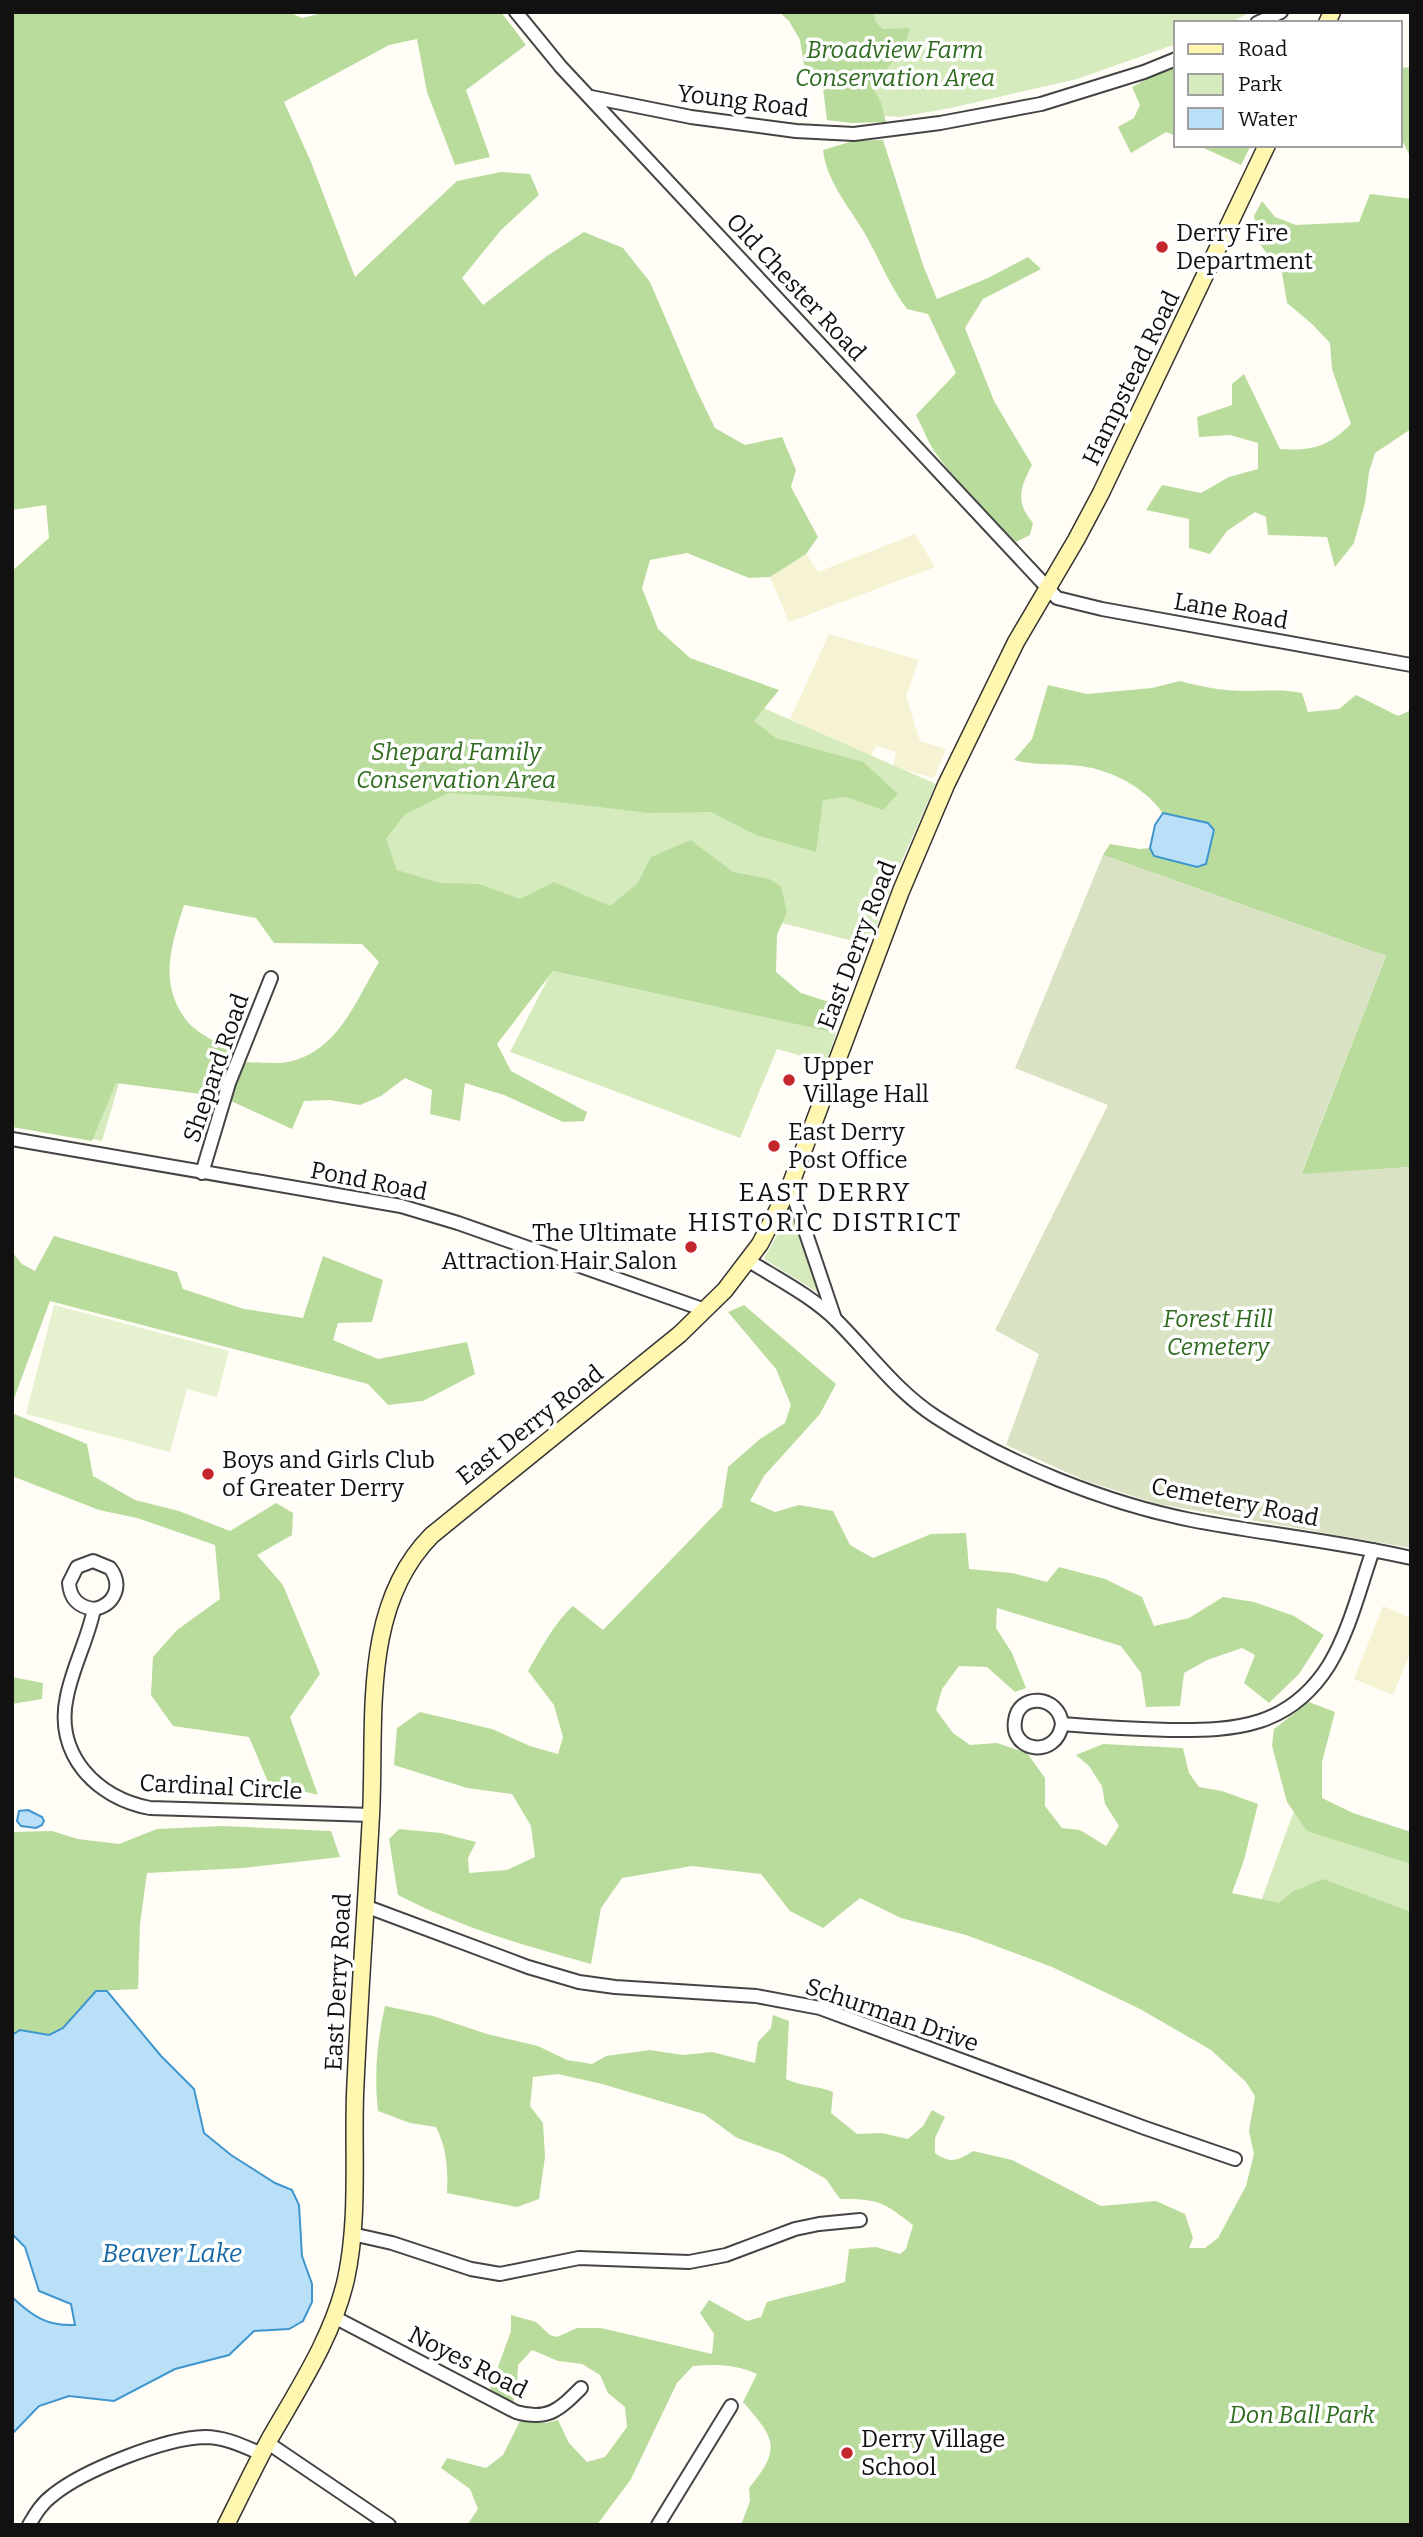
<svg xmlns="http://www.w3.org/2000/svg" width="1423" height="2537" viewBox="0 0 1423 2537" font-family="Bitter,serif">
<rect width="100%" height="100%" fill="#fffdf5"/>
<g fill="#f6f3d4">
<path d="M 915,534 L 935,567 L 789,622 L 770,577 L 806,554 L 818,572 Z"/>
<path d="M 829,634 L 919,660 L 906,696 L 920,741 L 946,749 L 934,778 L 893,767 L 896,752 L 876,746 L 870,756 L 790,719 Z"/>
<path d="M 1383,1606 L 1411,1618 L 1411,1652 L 1393,1695 L 1354,1679 Z"/>
</g>
<g fill="#d5ebbd">
<path d="M 801,12 L 1251,12 L 1229,23 L 1176,23 L 1176,44 L 1077,79 L 951,108 L 900,117 L 849,113 Z"/>
<path d="M 491,588 L 936,784 L 899,867 L 869,945 L 719,907 L 688,985 L 174,898 L 102,1141 L 88,1138 L 12,660 Z"/>
<path d="M 552,971 L 836,1033 L 826,1063 L 777,1049 L 740,1138 L 510,1052 Z"/>
<path d="M 794,1204 L 825,1297 L 764,1259 Z"/>
<path d="M 1294,1811 L 1411,1853 L 1411,1981 L 1254,1920 Z"/>
</g>
<g fill="#b9dc9c">
<path d="M 12,12 L 289,12 L 302,18 L 327,12 L 501,12 L 526,45 L 466,90 L 490,157 L 455,165 L 427,92 L 417,39 L 389,45 L 284,102 L 311,162 L 355,277 L 457,181 L 501,172 L 530,174 L 539,195 L 501,230 L 462,278 L 483,305 L 547,256 L 584,232 L 623,248 L 650,282 L 696,389 L 715,428 L 745,445 L 782,437 L 796,470 L 791,487 L 818,537 L 806,554 L 770,577 L 749,578 L 687,553 L 650,560 L 642,588 L 658,629 L 690,658 L 779,690 L 754,721 L 776,738 L 863,762 L 898,794 L 883,810 L 847,797 L 823,800 L 816,852 L 756,835 L 711,812 L 649,813 L 516,797 L 449,793 L 405,814 L 386,839 L 397,870 L 440,883 L 479,884 L 520,899 L 554,882 L 610,906 L 638,883 L 651,857 L 691,840 L 733,872 L 769,879 L 781,887 L 787,912 L 777,935 L 776,972 L 801,993 L 832,1003 L 836,1033 L 553,971 L 497,1044 L 511,1071 L 587,1112 L 584,1121 L 563,1122 L 504,1095 L 465,1083 L 460,1121 L 430,1114 L 432,1090 L 405,1078 L 381,1096 L 360,1105 L 329,1100 L 304,1101 L 292,1129 L 231,1101 L 243,1062 C 258,1062 277,1065 292,1061 C 339,1049 356,1000 379,962 L 362,944 L 274,943 L 256,918 L 184,905 C 171,946 158,984 187,1021 C 195,1032 220,1044 232,1052 L 216,1096 L 116,1083 L 92,1141 L 12,1127 L 12,571 L 49,538 L 46,505 L 12,510 Z"/>
<path d="M 779,12 L 874,12 L 875,21 L 882,29 L 910,28 L 903,50 L 872,85 L 881,103 L 886,122 L 851,123 L 827,120 L 823,88 L 804,65 L 800,40 L 789,21 Z"/>
<path d="M 1176,64 L 1176,136 L 1166,132 L 1131,153 L 1118,127 L 1134,118 L 1140,105 L 1132,87 Z"/>
<path d="M 1411,67 L 1411,158 L 1400,136 L 1400,68 Z"/>
<path d="M 883,140 L 923,265 L 937,299 L 988,278 L 1028,257 L 1041,269 L 983,299 L 965,328 L 994,401 L 1032,465 C 1020,488 1015,502 1033,523 L 1030,535 L 1016,542 C 988,514 960,487 937,455 C 928,443 923,428 916,415 L 956,373 L 928,314 L 907,309 C 889,285 879,258 864,232 C 849,207 826,180 823,150 L 853,141 Z"/>
<path d="M 1197,145 L 1251,145 L 1241,165 Z"/>
<path d="M 1370,194 L 1411,199 L 1411,429 L 1375,453 L 1369,472 L 1365,503 L 1354,543 L 1335,567 L 1327,537 L 1268,535 L 1266,517 L 1255,512 L 1227,531 L 1210,554 L 1189,548 L 1189,519 L 1146,510 L 1162,485 L 1201,493 L 1229,477 L 1258,469 L 1258,443 L 1230,435 L 1199,437 L 1197,417 L 1232,405 L 1232,384 L 1244,374 L 1280,449 C 1312,451 1328,447 1351,424 L 1332,369 L 1330,343 L 1312,324 L 1287,303 L 1282,273 L 1259,243 L 1254,216 L 1262,201 L 1275,217 L 1296,225 L 1359,222 Z"/>
<path d="M 1180,681 C 1202,687 1223,691 1246,691 C 1266,691 1283,689 1302,693 L 1308,712 L 1339,709 L 1356,695 L 1398,716 L 1411,710 L 1411,1167 L 1301,1175 L 1386,956 L 1103,855 L 1110,844 L 1140,849 L 1150,848 L 1154,856 L 1208,823 L 1163,813 C 1144,787 1112,770 1080,766 C 1057,763 1036,766 1014,760 L 1032,739 L 1048,685 L 1087,694 L 1152,688 Z"/>
<path d="M 54,1236 L 177,1272 L 183,1289 L 244,1309 L 303,1318 L 323,1256 L 383,1280 L 372,1322 L 338,1323 L 333,1340 L 378,1359 L 467,1342 L 475,1374 L 423,1401 L 388,1405 L 368,1384 L 50,1301 L 12,1404 L 12,1252 L 22,1264 L 35,1271 Z"/>
<path d="M 744,1305 L 836,1384 L 820,1414 L 764,1476 L 750,1501 L 775,1512 L 799,1505 L 833,1511 L 850,1545 L 873,1558 L 931,1534 L 966,1533 L 969,1569 L 1012,1573 L 1047,1582 L 1059,1567 L 1105,1579 L 1142,1597 L 1154,1626 L 1189,1618 L 1223,1597 L 1254,1602 L 1294,1616 L 1324,1635 L 1299,1674 L 1269,1703 L 1244,1683 L 1255,1655 L 1242,1648 L 1207,1660 L 1184,1673 L 1180,1706 L 1146,1707 L 1141,1673 L 1121,1646 L 997,1608 L 996,1628 L 1012,1653 L 1026,1688 L 1015,1692 L 987,1667 L 959,1666 L 942,1689 L 936,1710 L 953,1733 L 970,1745 L 997,1743 L 1027,1753 L 1045,1778 L 1045,1806 L 1062,1828 L 1080,1830 L 1106,1846 L 1119,1826 L 1105,1804 L 1102,1786 L 1089,1766 L 1076,1755 L 1103,1744 L 1183,1748 L 1189,1773 L 1199,1787 L 1222,1791 L 1258,1804 L 1244,1860 L 1232,1893 L 1279,1903 L 1292,1892 L 1323,1879 L 1411,1912 L 1411,2525 L 741,2525 L 750,2501 L 749,2488 C 783,2447 774,2438 743,2402 L 757,2374 C 736,2364 715,2364 693,2366 L 677,2383 L 631,2479 L 597,2525 L 467,2525 L 478,2509 L 470,2489 L 441,2468 L 447,2458 L 486,2468 L 503,2455 L 520,2421 L 546,2423 L 558,2420 L 569,2443 L 587,2462 L 605,2457 L 627,2427 L 625,2407 L 608,2393 L 600,2375 L 582,2364 L 558,2361 L 532,2350 L 518,2365 L 517,2388 L 513,2403 L 490,2389 L 511,2331 L 511,2315 L 536,2322 L 550,2335 L 557,2337 L 577,2328 L 601,2328 L 712,2354 L 714,2334 L 700,2313 L 709,2300 L 747,2321 L 761,2317 L 767,2302 C 793,2294 819,2290 845,2282 L 849,2249 L 876,2247 L 900,2254 L 906,2249 L 913,2225 C 882,2201 878,2199 840,2199 L 826,2179 L 782,2154 L 737,2138 L 704,2114 L 602,2084 L 558,2074 L 533,2077 L 530,2106 L 543,2123 L 545,2157 L 539,2199 L 517,2207 L 447,2193 C 448,2169 447,2149 436,2127 L 410,2123 L 378,2111 C 374,2073 377,2043 385,2006 L 433,2016 L 487,2034 L 538,2046 L 567,2060 L 592,2064 L 606,2056 L 650,2050 L 683,2055 L 712,2052 L 755,2063 L 758,2042 L 771,2028 L 773,2015 L 789,2021 L 786,2079 C 802,2087 817,2085 833,2092 L 831,2113 L 857,2134 L 882,2133 L 908,2139 L 923,2126 L 932,2110 L 945,2117 L 935,2138 L 935,2153 C 950,2164 958,2161 973,2151 L 1012,2160 L 1101,2206 L 1156,2201 L 1185,2214 L 1193,2238 L 1189,2248 L 1205,2248 L 1218,2238 L 1246,2186 L 1254,2154 L 1249,2131 L 1255,2096 L 1246,2082 L 1211,2050 L 1140,2009 L 1052,1967 L 966,1935 L 901,1918 L 860,1898 L 823,1928 L 790,1911 L 761,1874 L 692,1866 L 622,1878 L 601,1908 L 591,1964 C 522,1945 462,1928 398,1895 L 389,1839 L 399,1829 L 441,1833 L 476,1842 L 468,1858 L 469,1873 L 507,1870 L 535,1857 L 531,1826 L 512,1794 L 467,1788 L 394,1765 L 397,1728 L 420,1712 L 492,1729 L 530,1746 L 558,1754 L 563,1737 L 554,1705 L 528,1671 C 541,1649 554,1623 573,1606 L 603,1630 L 722,1507 L 728,1467 L 760,1439 L 785,1423 L 791,1405 L 776,1369 L 728,1312 Z"/>
<path d="M 12,1413 L 87,1444 L 93,1476 L 135,1500 L 179,1511 L 230,1531 L 276,1503 L 293,1513 L 292,1535 L 257,1555 L 283,1585 L 320,1674 L 290,1717 L 318,1795 L 268,1782 L 249,1737 L 173,1726 L 151,1695 L 153,1657 L 177,1630 L 220,1599 L 215,1545 L 137,1518 L 99,1510 L 12,1476 Z"/>
<path d="M 12,1677 L 43,1683 L 42,1699 L 12,1704 Z"/>
<path d="M 1309,1702 L 1335,1712 L 1322,1762 L 1322,1798 L 1353,1813 L 1411,1832 L 1411,1864 L 1307,1831 L 1287,1802 L 1272,1746 L 1274,1729 Z"/>
<path d="M 222,1826 L 331,1831 L 340,1857 L 243,1868 L 147,1873 L 140,1924 L 138,1989 L 96,1991 L 63,2028 L 49,2035 L 20,2030 L 12,2035 L 12,1832 L 52,1831 L 78,1839 L 119,1844 L 157,1829 Z"/>
</g>
<path fill="#d9e3c4" d="M 1103,855 L 1386,956 L 1301,1174 L 1411,1167 L 1411,1548 L 1158,1504 L 1086,1481 L 1006,1445 L 1039,1354 L 995,1330 L 1108,1105 L 1015,1068 Z"/>
<path fill="#e6f2cf" d="M 54,1305 L 229,1351 L 217,1397 L 187,1389 L 170,1452 L 26,1414 Z"/>
<g fill="#b9e0f7" stroke="#3f96cf" stroke-width="2">
<path d="M 1163,813 L 1208,823 L 1214,830 L 1206,864 L 1197,867 L 1154,856 L 1150,848 L 1155,825 Z"/>
<path d="M 28,1810 L 42,1817 L 44,1821 L 42,1825 L 36,1828 L 21,1826 L 17,1821 L 19,1811 Z"/>
<path d="M 96,1991 L 107,1991 L 161,2056 L 194,2089 L 204,2133 L 231,2155 L 275,2183 L 292,2190 L 299,2205 L 302,2256 L 312,2284 L 312,2302 L 303,2321 L 289,2329 L 254,2331 L 229,2355 L 175,2369 L 114,2401 L 69,2396 L 39,2406 L 12,2434 L 12,2297 C 33,2317 47,2326 75,2325 L 71,2304 L 39,2291 L 25,2247 L 12,2234 L 12,2035 L 20,2030 L 49,2035 L 63,2028 Z"/>
</g>
<g fill="none" stroke-linecap="round" stroke-linejoin="round">
<g stroke="#444" stroke-width="16">
<g id="street">
<path d="M 516,12 L 561,67 L 1057,598 L 1102,609 L 1411,665"/>
<path d="M 1257,23 L 1281,12"/>
<path d="M 591,97 L 691,117 L 796,131 L 854,134 L 940,123 L 1041,104 L 1144,72 L 1176,59"/>
<path d="M 12,1139 L 401,1206 L 458,1223 L 705,1310"/>
<path d="M 202,1173 L 229,1083 L 271,978"/>
<path d="M 790,1186 L 835,1319"/>
<path d="M 749,1261 C 778,1279 813,1297 837,1321 C 870,1354 896,1391 936,1417 C 1008,1464 1106,1503 1191,1520 C 1264,1534 1338,1541 1411,1558"/>
<path d="M 94,1609 C 115,1605 123,1585 110,1568 L 93,1561 L 77,1567 L 69,1583 C 70,1598 78,1607 94,1609 C 88,1639 73,1666 67,1696 C 54,1754 96,1798 150,1808 L 371,1815"/>
<path d="M 1062,1724 C 1057,1759 1010,1752 1015,1721 C 1018,1692 1059,1695 1062,1724 C 1098,1727 1133,1729 1169,1730 C 1236,1731 1290,1727 1329,1665 C 1350,1630 1360,1587 1373,1550"/>
<path d="M 365,1906 L 528,1967 L 579,1982 L 615,1987 L 756,1996 L 820,2008 L 1145,2128 L 1235,2159"/>
<path d="M 352,2234 L 392,2243 L 471,2269 L 500,2274 L 579,2258 L 689,2262 L 726,2255 L 795,2229 L 819,2224 L 860,2220"/>
<path d="M 334,2317 L 516,2412 C 548,2421 559,2410 581,2388"/>
<path d="M 268,2443 L 389,2525"/>
<path d="M 29,2525 C 36,2513 42,2503 53,2495 C 84,2470 165,2438 205,2437 C 225,2437 243,2446 262,2454"/>
<path d="M 658,2525 L 731,2406"/>
</g>
</g>
<g stroke="#333" stroke-width="19">
<g id="secondary">
<path d="M 1327,23 L 1332,12"/>
<path d="M 226,2525 C 240,2497 254,2468 269,2440 C 298,2389 333,2337 346,2279 C 359,2219 353,2155 355,2095 C 359,2002 366,1909 371,1815 C 376,1721 360,1607 432,1535 L 680,1334 L 725,1290 L 760,1244 L 790,1186 L 901,891 L 946,785 L 1016,642 L 1076,540 L 1101,493 L 1267,145"/>
</g>
</g>
<use href="#street" stroke="#fff" stroke-width="12"/>
<use href="#secondary" stroke="#fff6b0" stroke-width="16"/>
</g>
<g fill="#c4262e" stroke="#fff" stroke-width="2.5">
<circle cx="1162" cy="247" r="7"/>
<circle cx="789" cy="1080" r="7"/>
<circle cx="774" cy="1146" r="7"/>
<circle cx="691" cy="1247" r="7"/>
<circle cx="208" cy="1474" r="7"/>
<circle cx="847" cy="2453" r="7"/>
</g>
<g text-anchor="middle" stroke-width="7" stroke-linejoin="round" paint-order="stroke">
<g font-size="24" font-style="italic" fill="#2f6b1f" stroke="#fff">
<text x="895" y="58">Broadview Farm<tspan x="895" dy="28">Conservation Area</tspan></text>
<text x="456" y="760">Shepard Family<tspan x="456" dy="28">Conservation Area</tspan></text>
<text x="1218" y="1327">Forest Hill<tspan x="1218" dy="28">Cemetery</tspan></text>
<text x="1302" y="2423">Don Ball Park</text>
</g>
<g font-size="24" fill="#111" stroke="#fff">
<text transform="translate(743 101) rotate(7)" y="8">Young Road</text>
<text transform="translate(796 287) rotate(47)" y="8">Old Chester Road</text>
<text transform="translate(1131 378) rotate(-64)" y="8">Hampstead Road</text>
<text transform="translate(1231 611) rotate(10)" y="8">Lane Road</text>
<text transform="translate(857 945) rotate(-69)" y="8">East Derry Road</text>
<text transform="translate(216 1068) rotate(-71)" y="8">Shepard Road</text>
<text transform="translate(369 1181) rotate(11)" y="8">Pond Road</text>
<text transform="translate(530 1425) rotate(-38)" y="8">East Derry Road</text>
<text transform="translate(1235 1502) rotate(11)" y="8">Cemetery Road</text>
<text transform="translate(221 1787) rotate(3)" y="8">Cardinal Circle</text>
<text transform="translate(338 1982) rotate(-87)" y="8">East Derry Road</text>
<text transform="translate(892 2015) rotate(19)" y="8">Schurman Drive</text>
<text transform="translate(468 2362) rotate(27)" y="8">Noyes Road</text>
</g>
<g font-size="24" fill="#111" stroke="#fff" text-anchor="start">
<text x="1176" y="241">Derry Fire<tspan x="1176" dy="28">Department</tspan></text>
<text x="803" y="1074">Upper<tspan x="803" dy="28">Village Hall</tspan></text>
<text x="788" y="1140">East Derry<tspan x="788" dy="28">Post Office</tspan></text>
<text x="677" y="1241" text-anchor="end">The Ultimate<tspan x="677" dy="28">Attraction Hair Salon</tspan></text>
<text x="222" y="1468">Boys and Girls Club<tspan x="222" dy="28">of Greater Derry</tspan></text>
<text x="861" y="2447">Derry Village<tspan x="861" dy="28">School</tspan></text>
</g>
<g font-size="26" letter-spacing="2" fill="#111" stroke="#fff">
<text x="825" y="1201">EAST DERRY<tspan x="825" dy="30">HISTORIC DISTRICT</tspan></text>
</g>
<g font-size="26" font-style="italic" fill="#1768a6" stroke="#fff">
<text x="172" y="2262">Beaver Lake</text>
</g>
</g>
<rect width="1423" height="2537" fill="none" stroke="#111111" stroke-width="28"/>
<rect x="1174" y="21" width="228" height="126" fill="#ffffff" stroke="#a0a0a0" stroke-width="2"/>
<rect x="1188" y="44" width="35" height="10" fill="#fff6b0" stroke="#a0a0a0" stroke-width="2"/>
<text x="1238" y="56" font-size="21" fill="#111111">Road</text>
<rect x="1188" y="74" width="35" height="21" fill="#d5ebbd" stroke="#a0a0a0" stroke-width="2"/>
<text x="1238" y="91" font-size="21" fill="#111111">Park</text>
<rect x="1188" y="108" width="35" height="21" fill="#b9e0f7" stroke="#a0a0a0" stroke-width="2"/>
<text x="1238" y="126" font-size="21" fill="#111111">Water</text>
</svg>
